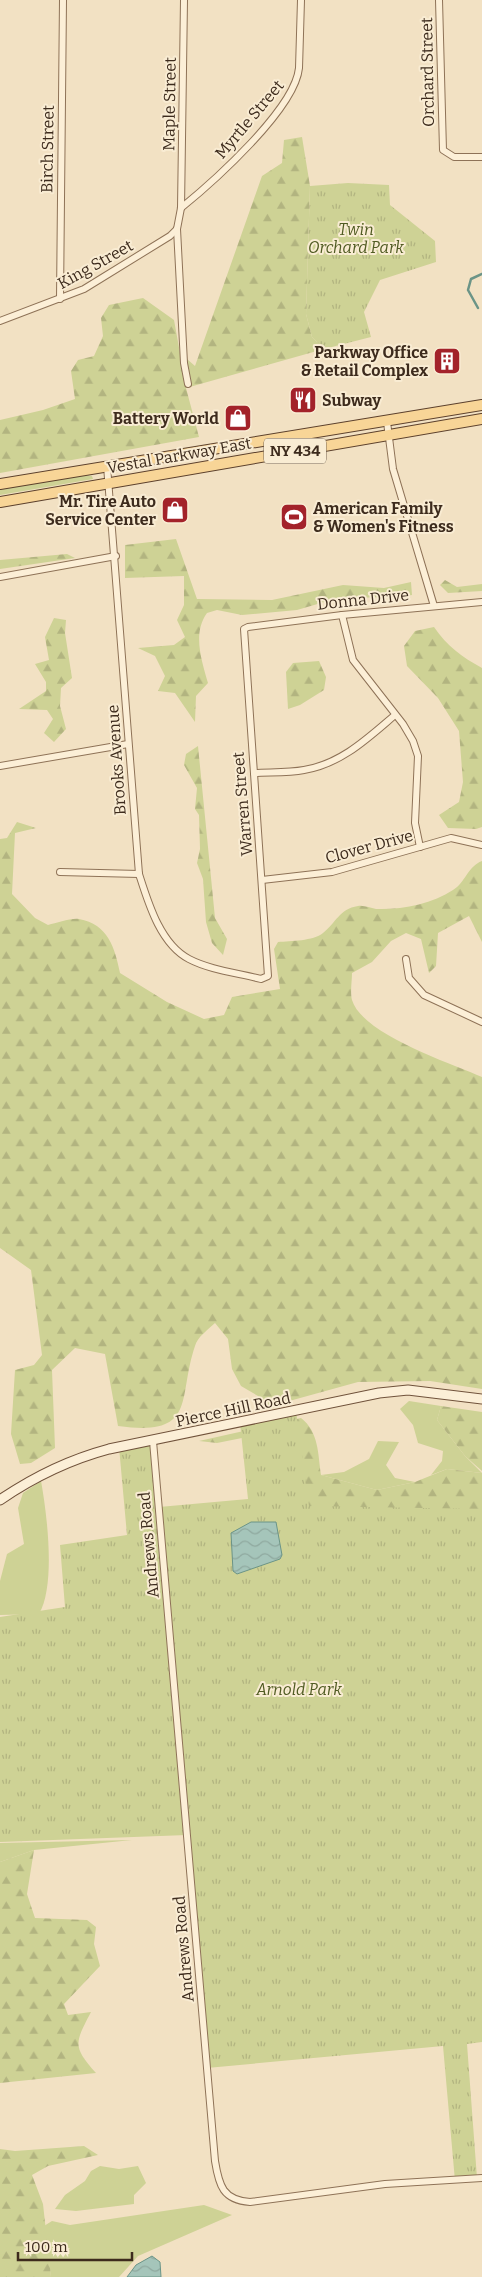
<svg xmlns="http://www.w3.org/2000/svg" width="482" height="2277" viewBox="0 0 482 2277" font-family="Bitter,serif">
<defs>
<pattern id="forest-firs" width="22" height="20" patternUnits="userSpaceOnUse" patternTransform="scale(1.25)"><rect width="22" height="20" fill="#ced295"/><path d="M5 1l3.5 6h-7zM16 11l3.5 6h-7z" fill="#b2b480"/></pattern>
<pattern id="park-tufts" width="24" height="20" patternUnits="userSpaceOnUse" patternTransform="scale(1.25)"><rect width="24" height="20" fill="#ced295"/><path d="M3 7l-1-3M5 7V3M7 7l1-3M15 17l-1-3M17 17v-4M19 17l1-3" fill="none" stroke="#b2b480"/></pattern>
<pattern id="water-waves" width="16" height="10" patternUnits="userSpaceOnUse" patternTransform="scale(1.25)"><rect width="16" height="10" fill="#a5c5ba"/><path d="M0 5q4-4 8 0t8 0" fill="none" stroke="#8fa99f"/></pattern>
</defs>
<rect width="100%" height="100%" fill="#f2e1c3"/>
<g fill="#ced295">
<path d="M 85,475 L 92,476 L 93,479 L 0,495 L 0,489 Z"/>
<path d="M 409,1401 L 441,1406 L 437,1420 L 465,1456 L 482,1473 L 447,1469 L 431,1475 L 442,1461 L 443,1451 L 418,1443 L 413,1425 L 400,1409 Z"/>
<path d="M 378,1441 L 399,1442 L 386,1465 L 395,1478 L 415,1482 L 377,1490 L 321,1475 L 344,1472 L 369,1459 Z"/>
<path d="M 41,1481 C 47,1514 56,1585 39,1614 L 0,1615 L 0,1581 L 7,1554 L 24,1544 L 18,1508 L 23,1493 Z"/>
<path d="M 132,1840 L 34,1850 L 0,1862 L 0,1843 Z"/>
<path d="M 100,2166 L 119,2169 L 138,2166 L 146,2183 L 134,2195 L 134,2204 L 76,2211 L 55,2209 L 65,2195 L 85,2181 L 91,2171 Z"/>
<path d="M 204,2205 L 232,2215 L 138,2256 L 119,2277 L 51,2277 L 44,2226 L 52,2221 L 70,2225 Z"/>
</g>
<g fill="url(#forest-firs)">
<path d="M 302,137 L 310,186 L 306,314 L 312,337 L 324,349 L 186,388 L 199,437 L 0,473 L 0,420 L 43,410 L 75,399 L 71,371 L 78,360 L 94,356 L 103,336 L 101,318 L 109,305 L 143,298 L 174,320 L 180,353 L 195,366 L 262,176 L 282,163 L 284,140 Z"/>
<path d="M 176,539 L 197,599 L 272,600 L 343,585 L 384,588 L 411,582 L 412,595 L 402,597 L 338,598 L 297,610 L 242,615 L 217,610 L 207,613 C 192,634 202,661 208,683 L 196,696 L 195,722 L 175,693 L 158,691 L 165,676 L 155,656 L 138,648 L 174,645 L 185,637 L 177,620 L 184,605 L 184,576 L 125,578 L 125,545 Z"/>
<path d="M 67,554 L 75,558 L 0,569 L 0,560 Z"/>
<path d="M 445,580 L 457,587 L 482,584 L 482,591 L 448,593 L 440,585 Z"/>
<path d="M 54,618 L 66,620 L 65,633 L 72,678 L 61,688 L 60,706 L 66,729 L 54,742 L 44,733 L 53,719 L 47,710 L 19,709 L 46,691 L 46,682 L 35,664 L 49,660 L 45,637 Z"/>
<path d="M 434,627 C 447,646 462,657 482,668 L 482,827 L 476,829 L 448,828 L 439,815 L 459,802 L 463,782 L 459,731 L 438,698 L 407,666 L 404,646 L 415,631 Z"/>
<path d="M 319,661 L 326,677 L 324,690 L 300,705 L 288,709 L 286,672 L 293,663 Z"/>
<path d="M 198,746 L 215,918 L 227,939 L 223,955 L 212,943 L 206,922 L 203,879 L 197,863 L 200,849 L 199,815 L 195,809 L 197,788 L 184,765 L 186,754 Z"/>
<path d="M 17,822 L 36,828 L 15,833 L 12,894 L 35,918 L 48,925 C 57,923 70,918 79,919 C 108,924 115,948 120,973 L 167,1002 L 204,1019 L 224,1015 L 232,997 L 280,989 L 274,949 L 278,942 C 291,941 313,941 323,933 C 336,923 339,909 358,906 C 364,905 370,908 376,909 C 401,910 432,904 453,890 C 465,883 468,866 482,861 L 482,942 L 469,916 L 438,933 L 436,966 L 429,973 L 421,939 L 406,933 L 391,941 L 372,962 L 352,973 C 352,981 350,992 352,1000 C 362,1034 450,1063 482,1077 L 482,1389 L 430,1381 L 358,1382 L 264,1408 L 258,1396 L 241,1386 L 232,1369 L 228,1339 L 215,1323 C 209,1329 197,1337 195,1346 C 177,1399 198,1437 118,1426 L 105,1354 L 75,1348 L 52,1370 L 55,1448 L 31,1463 L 20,1464 L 11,1434 L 15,1370 L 34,1365 L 42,1355 L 31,1270 L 0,1248 L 0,839 L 7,838 Z"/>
<path d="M 441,1406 L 482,1412 L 482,1471 L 465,1456 L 437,1420 Z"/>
<path d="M 301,1418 C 319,1432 318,1454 321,1475 L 377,1490 L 415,1482 L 447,1469 L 482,1473 L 482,1539 L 309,1551 L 252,1436 L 217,1443 L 199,1441 Z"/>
<path d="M 34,1850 L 27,1894 L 35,1918 L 87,1920 L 96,1927 L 94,1944 L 100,1966 L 64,2004 L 68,2015 L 91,2012 C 75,2043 72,2046 96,2073 L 0,2083 L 0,1862 Z"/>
<path d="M 84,2146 L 98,2155 L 48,2166 L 32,2175 L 43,2204 L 51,2277 L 0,2277 L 0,2149 L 15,2151 Z"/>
</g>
<g fill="url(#park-tufts)">
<path d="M 348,183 L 389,185 L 390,205 L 435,241 L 436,262 L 380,280 L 364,312 L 371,337 L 324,349 L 312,337 L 306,314 L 310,186 Z"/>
<path d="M 296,1411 L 309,1506 L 482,1509 L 482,2042 L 467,2044 L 477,2178 L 455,2181 L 443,2046 L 207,2068 L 187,1835 L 0,1842 L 0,1617 L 65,1607 L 60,1545 L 127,1535 L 119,1447 L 153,1441 L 159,1507 L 248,1499 L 240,1423 Z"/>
</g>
<g fill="url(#water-waves)" stroke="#6b9487">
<path d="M 251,1522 L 276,1522 L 282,1555 L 280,1559 L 237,1574 L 233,1571 L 231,1533 Z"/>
<path d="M 152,2256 L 160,2262 L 161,2277 L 127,2277 L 136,2265 Z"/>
</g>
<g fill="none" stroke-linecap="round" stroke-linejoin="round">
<path stroke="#6b9487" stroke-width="2.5" d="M 478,308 L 468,290 L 471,279 L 482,274"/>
<g stroke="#8e7257" stroke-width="8">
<g id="street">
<path d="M 439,0 L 443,150 L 454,157 L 482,157"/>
<path d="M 181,208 C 213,182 295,109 299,68 L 301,0"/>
<path d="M 177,229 L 184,363 L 188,384"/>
<path d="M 60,299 L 63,0"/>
<path d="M 0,321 L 84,289 L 170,236 L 177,229 L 181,208 L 184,0"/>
<path d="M 387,422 L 393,469 L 434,606"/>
<path d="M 107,466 L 139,874 C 148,902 160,944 189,959 C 210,970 238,973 261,979 L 268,976 L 244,629 L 248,627 L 342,615 L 482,602"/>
<path d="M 0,577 L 116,556"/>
<path d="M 342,615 L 353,660 L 403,724 L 413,741 L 418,756 L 415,823 L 420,847"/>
<path d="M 0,766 L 128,744"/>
<path d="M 254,773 C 270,772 288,773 304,770 C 341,764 368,738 395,715"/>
<path d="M 60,872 L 139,874"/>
<path d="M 262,880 L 332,872 L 451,838 L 482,845"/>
<path d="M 406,959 L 409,978 L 424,995 L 482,1022"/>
<path d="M 153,1441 L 215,2161 C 219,2186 223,2200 250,2202 L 385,2184 L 482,2178"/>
</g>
</g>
<g stroke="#70523b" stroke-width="11">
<path id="secondary" d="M 0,1500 C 35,1476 68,1460 109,1449 L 379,1393 L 408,1390 L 482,1399"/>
</g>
<g stroke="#5c402c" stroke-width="12">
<g id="primary">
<path d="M 0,484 L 482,405"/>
<path d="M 0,502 L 482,419"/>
</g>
</g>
<use href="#street" stroke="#fcefd7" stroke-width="6"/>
<use href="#secondary" stroke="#fcefd7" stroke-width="9"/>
<use href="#primary" stroke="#f8d597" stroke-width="10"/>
</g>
<defs>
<g id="building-square" transform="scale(1.4375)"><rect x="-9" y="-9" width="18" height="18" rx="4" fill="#a3222a" stroke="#f9ecd3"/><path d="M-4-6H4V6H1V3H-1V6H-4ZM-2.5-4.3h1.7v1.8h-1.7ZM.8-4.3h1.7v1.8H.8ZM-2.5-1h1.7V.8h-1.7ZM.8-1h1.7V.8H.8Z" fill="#fff"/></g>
<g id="restaurant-square" transform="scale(1.4375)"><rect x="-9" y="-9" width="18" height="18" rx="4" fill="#a3222a" stroke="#f9ecd3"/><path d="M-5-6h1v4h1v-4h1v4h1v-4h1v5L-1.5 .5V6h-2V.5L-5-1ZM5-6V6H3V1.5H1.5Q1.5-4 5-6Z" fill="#fff"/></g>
<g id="shop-square" transform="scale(1.4375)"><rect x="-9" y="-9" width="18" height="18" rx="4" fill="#a3222a" stroke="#f9ecd3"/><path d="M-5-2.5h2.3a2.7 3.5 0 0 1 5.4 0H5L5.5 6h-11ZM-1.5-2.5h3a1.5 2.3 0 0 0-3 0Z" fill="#fff"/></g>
<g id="stadium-square" transform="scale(1.4375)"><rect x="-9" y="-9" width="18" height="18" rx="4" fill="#a3222a" stroke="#f9ecd3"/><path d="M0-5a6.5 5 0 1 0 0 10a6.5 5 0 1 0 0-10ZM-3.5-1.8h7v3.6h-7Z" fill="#fff"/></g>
</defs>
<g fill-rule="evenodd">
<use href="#building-square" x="447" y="361"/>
<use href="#restaurant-square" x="303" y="400"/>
<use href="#shop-square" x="238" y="418"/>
<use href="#shop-square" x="175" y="510"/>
<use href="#stadium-square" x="294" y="517"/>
</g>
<g text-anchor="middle" stroke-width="4" stroke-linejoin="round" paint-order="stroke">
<rect fill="#f9ecd3" stroke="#756554" stroke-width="1" x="264" y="438.5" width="62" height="25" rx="4"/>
<g font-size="15" font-weight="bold" fill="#3d2b1d">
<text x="295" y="456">NY 434</text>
</g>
<g font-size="16" fill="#3d2b1d" stroke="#f9ecd3">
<text transform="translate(427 72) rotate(-91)" y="6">Orchard Street</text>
<text transform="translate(169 104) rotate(-89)" y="6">Maple Street</text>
<text transform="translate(249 119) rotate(-50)" y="6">Myrtle Street</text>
<text transform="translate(47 149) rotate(-89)" y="6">Birch Street</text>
<text transform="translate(95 264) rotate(-29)" y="6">King Street</text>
<text transform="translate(179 455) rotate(-10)" y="6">Vestal Parkway East</text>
<text transform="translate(363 599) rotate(-6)" y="6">Donna Drive</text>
<text transform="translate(116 760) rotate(-94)" y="6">Brooks Avenue</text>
<text transform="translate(242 804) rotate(-95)" y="6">Warren Street</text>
<text transform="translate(369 846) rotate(-15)" y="6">Clover Drive</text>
<text transform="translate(233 1409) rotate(-12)" y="6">Pierce Hill Road</text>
<text transform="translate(148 1545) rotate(-95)" y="6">Andrews Road</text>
<text transform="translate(183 1949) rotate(-95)" y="6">Andrews Road</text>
</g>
<g font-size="16" font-style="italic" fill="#505b22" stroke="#f9ecd3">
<text x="356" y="235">Twin<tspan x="356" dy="18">Orchard Park</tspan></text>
<text x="299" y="1695">Arnold Park</text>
</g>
<g font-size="16" font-weight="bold" fill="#3d2b1d" stroke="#f9ecd3" text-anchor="end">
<text x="428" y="358">Parkway Office<tspan x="428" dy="18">&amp; Retail Complex</tspan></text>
<text x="322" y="406" text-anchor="start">Subway</text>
<text x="219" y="424">Battery World</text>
<text x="156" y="507">Mr. Tire Auto<tspan x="156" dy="18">Service Center</tspan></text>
<text x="313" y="514" text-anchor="start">American Family<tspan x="313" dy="18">&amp; Women's Fitness</tspan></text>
</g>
</g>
<path d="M18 2252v8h114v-8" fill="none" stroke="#3d2b1d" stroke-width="2.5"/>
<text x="25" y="2252" font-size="15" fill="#3d2b1d" stroke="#f9ecd3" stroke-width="4" paint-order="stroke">100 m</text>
</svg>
